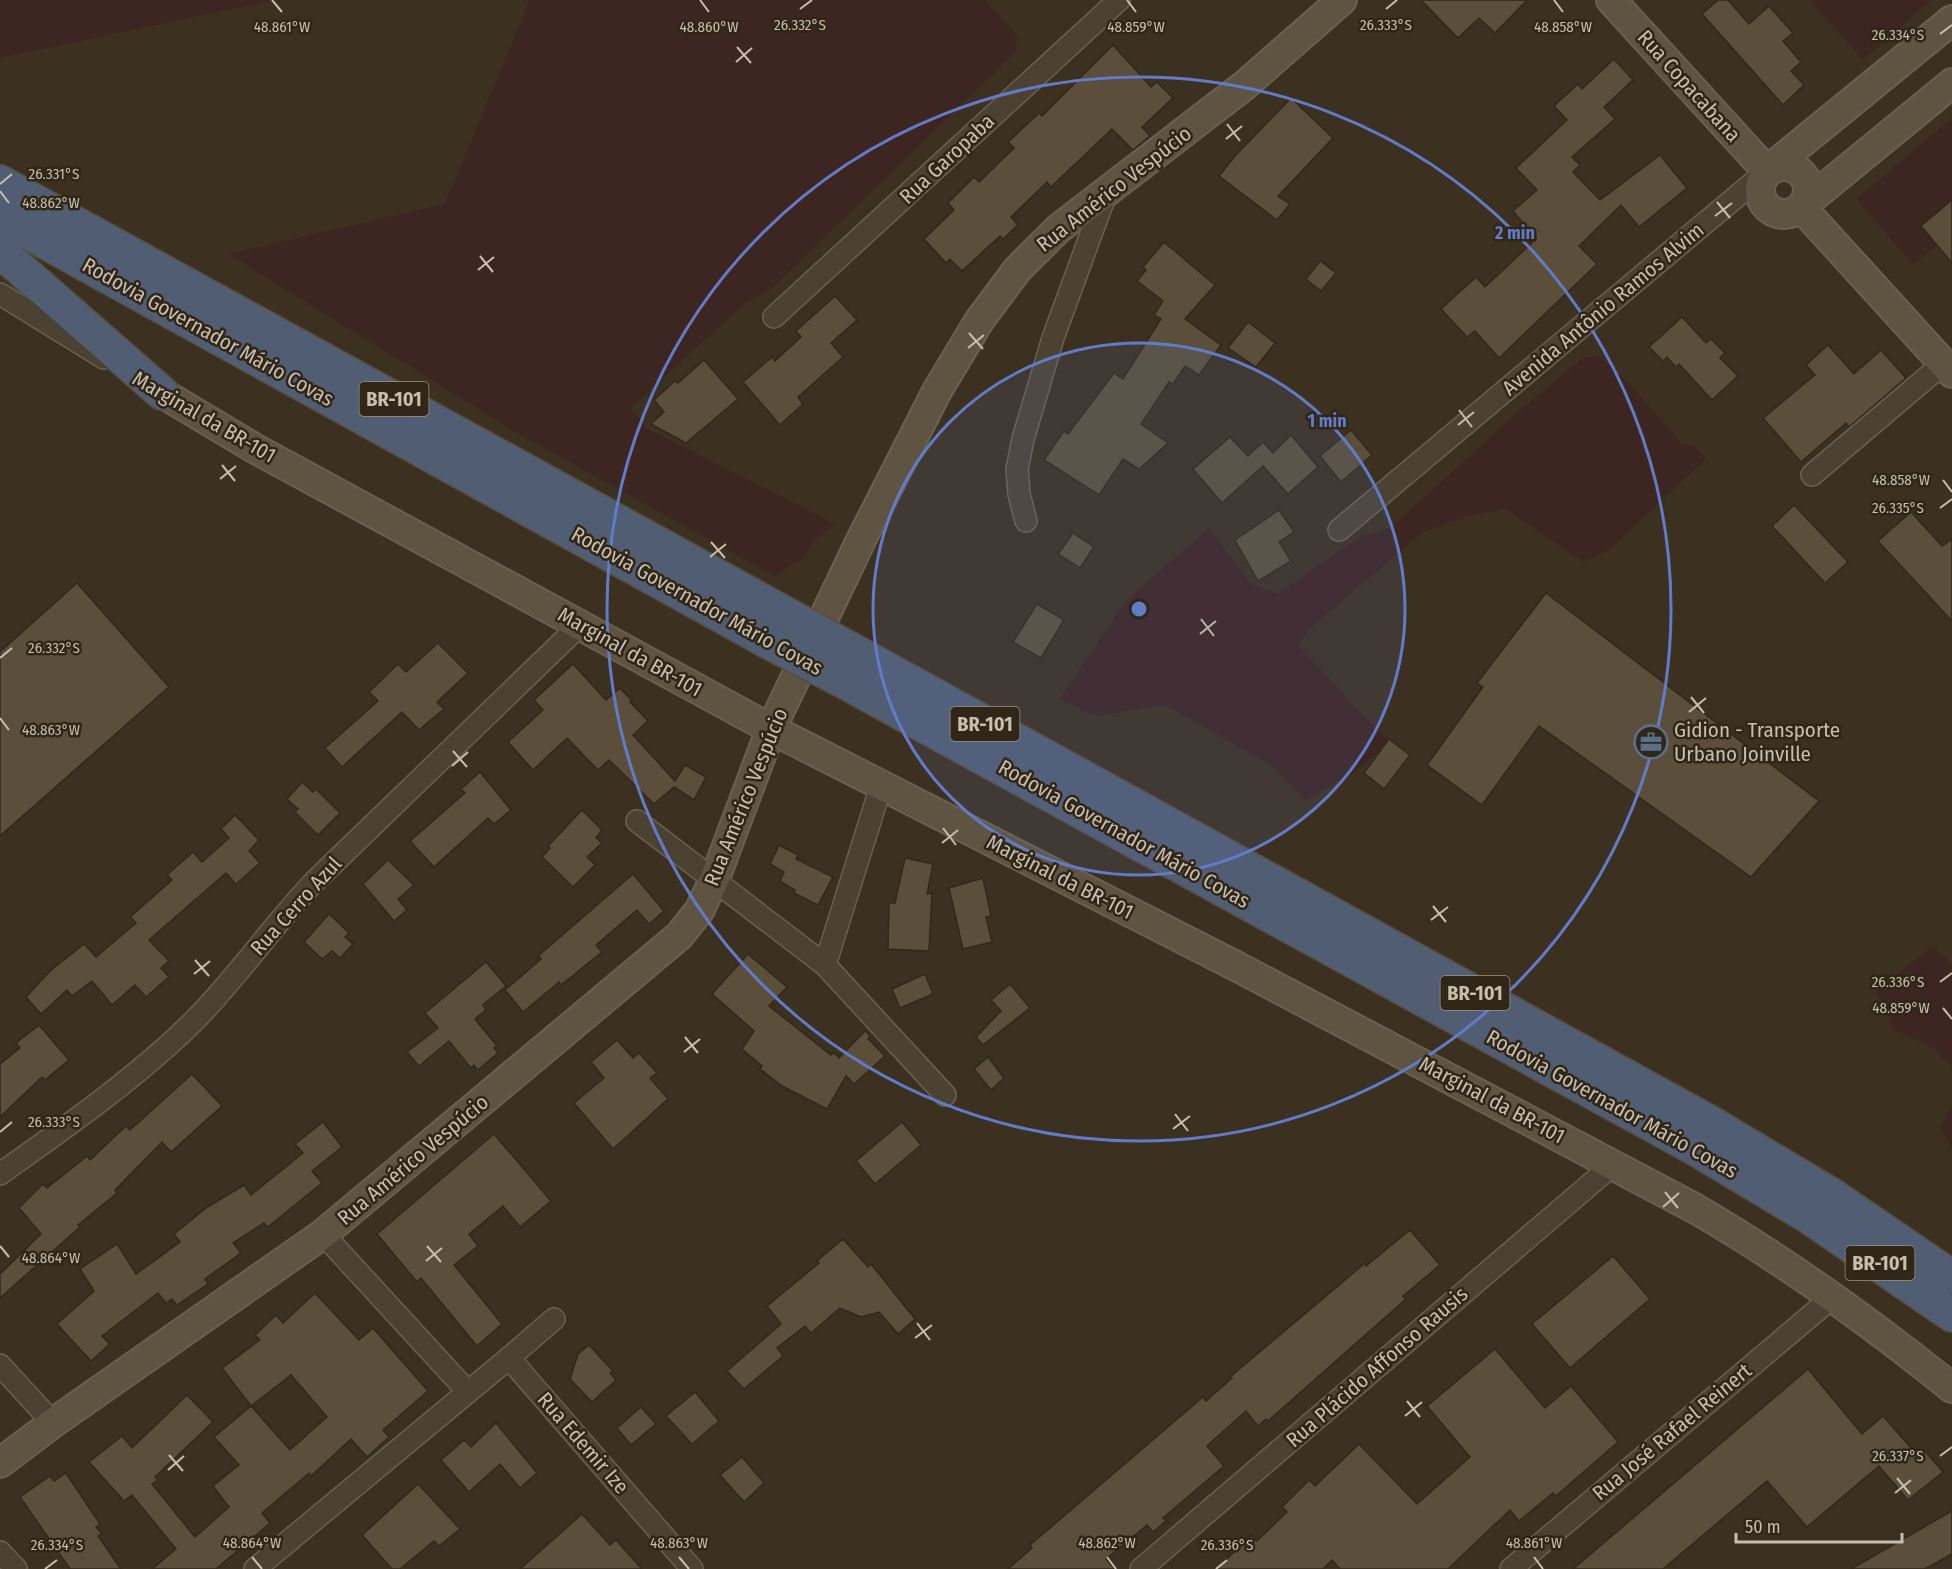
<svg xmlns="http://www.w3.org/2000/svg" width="1952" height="1569" viewBox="0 0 1952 1569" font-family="'Fira Sans Condensed',sans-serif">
<rect width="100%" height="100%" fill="#3c3020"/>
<g fill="#3d2522">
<path d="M 0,0 L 274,0 L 0,58 Z"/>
<path d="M 530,0 L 985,0 L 1018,37 L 1015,52 L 769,291 L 746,302 L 630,408 L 647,429 L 835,524 L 814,540 L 805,557 L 775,576 L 519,434 L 228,254 L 445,204 Z"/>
<path d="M 1810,0 L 1931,0 L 1863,60 Z"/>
<path d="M 1952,118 L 1952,200 L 1921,227 L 1937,245 L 1913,265 L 1857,199 Z"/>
<path d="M 1600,356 L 1632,387 L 1681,443 L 1694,447 L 1707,458 L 1610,549 L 1583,562 L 1506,509 L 1467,516 L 1423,532 L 1309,629 L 1298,646 L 1389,742 L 1353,773 L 1306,800 L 1271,765 L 1166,705 L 1094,716 L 1060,699 L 1126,601 L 1209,528 L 1251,584 L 1278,594 L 1361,536 L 1392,527 L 1518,412 L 1583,358 Z"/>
<path d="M 1933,946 L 1952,966 L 1952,1068 L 1935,1048 L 1895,1030 L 1876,991 Z"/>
<path d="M 1952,1105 L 1952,1150 L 1940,1127 Z"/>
</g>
<g fill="#5b4f3b" stroke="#32291b" stroke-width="1.5">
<path d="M 1421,0 L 1527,0 L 1495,33 L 1479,18 L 1458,38 Z"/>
<path d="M 1718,0 L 1728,0 L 1749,24 L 1769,6 L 1793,33 L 1783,41 L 1801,62 L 1791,71 L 1804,85 L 1783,105 L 1702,14 Z"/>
<path d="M 1113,45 L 1151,87 L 1157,82 L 1173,98 L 1142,127 L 1150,136 L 1133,150 L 1112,129 L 1051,187 L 1047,182 L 1011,217 L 1018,225 L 1003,239 L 1000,236 L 962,271 L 950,259 L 946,263 L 924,239 L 954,210 L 948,203 L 974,177 L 979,182 L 1014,148 L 1008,142 L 1039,113 L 1042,116 Z"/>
<path d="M 1614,59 L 1633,80 L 1604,107 L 1615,119 L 1572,157 L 1580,165 L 1573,172 L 1600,200 L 1660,155 L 1687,188 L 1639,227 L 1621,205 L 1579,246 L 1597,264 L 1499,358 L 1475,331 L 1467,337 L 1441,309 L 1476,277 L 1485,287 L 1536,239 L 1513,211 L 1537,190 L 1516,168 L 1567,120 L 1554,106 L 1578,84 L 1582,89 Z"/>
<path d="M 1291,98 L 1333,138 L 1278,196 L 1290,204 L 1277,220 L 1219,176 L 1235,156 Z"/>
<path d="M 1952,200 L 1952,263 L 1921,226 Z"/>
<path d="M 1164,242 L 1215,285 L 1185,319 L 1221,345 L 1199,375 L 1185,366 L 1173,384 L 1169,382 L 1141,424 L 1168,443 L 1139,469 L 1123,459 L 1099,495 L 1044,460 L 1064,431 L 1068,434 L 1114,373 L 1123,379 L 1161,319 L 1154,315 L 1163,301 L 1137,281 L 1146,270 L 1143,267 Z"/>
<path d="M 1320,261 L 1336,273 L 1321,291 L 1306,279 Z"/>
<path d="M 835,296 L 857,320 L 831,343 L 843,357 L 798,397 L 803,404 L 780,425 L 743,382 L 772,357 L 775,361 L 801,337 L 796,331 Z"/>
<path d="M 1682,317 L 1706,343 L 1711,339 L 1725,353 L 1720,358 L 1738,376 L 1712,400 L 1679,364 L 1676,367 L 1667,357 L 1663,361 L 1649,347 Z"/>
<path d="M 1248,322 L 1275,343 L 1256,367 L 1228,348 Z"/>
<path d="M 1828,345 L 1854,374 L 1881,350 L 1906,378 L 1849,427 L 1846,423 L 1801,462 L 1763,418 L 1815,375 L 1806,365 Z"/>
<path d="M 704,360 L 738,399 L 686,443 L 651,424 L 664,412 L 654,400 L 675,381 L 678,383 Z"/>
<path d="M 1351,430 L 1372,455 L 1341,482 L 1320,456 Z"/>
<path d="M 1291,435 L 1318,467 L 1288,494 L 1263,466 L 1222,503 L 1193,469 L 1230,437 L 1248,456 L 1263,442 L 1273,453 Z"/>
<path d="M 1794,505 L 1848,562 L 1825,583 L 1772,526 Z"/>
<path d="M 1279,510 L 1294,532 L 1279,542 L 1291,561 L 1258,581 L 1235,540 Z"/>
<path d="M 1911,512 L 1942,546 L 1952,539 L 1952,621 L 1878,541 Z"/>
<path d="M 1073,533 L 1094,547 L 1080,568 L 1058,554 Z"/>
<path d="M 77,583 L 169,687 L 0,836 L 0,652 Z"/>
<path d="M 1546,593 L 1819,801 L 1751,877 L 1539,726 L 1482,805 L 1427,765 L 1483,687 L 1477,683 Z"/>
<path d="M 1037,604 L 1064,620 L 1041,658 L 1013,642 Z"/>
<path d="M 438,643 L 468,673 L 437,702 L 444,709 L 419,730 L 402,712 L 342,767 L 325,748 L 378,701 L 369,692 L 398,664 L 406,672 Z"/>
<path d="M 573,664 L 606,700 L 620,688 L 632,701 L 630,702 L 648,721 L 633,735 L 675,781 L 685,765 L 706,777 L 694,800 L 674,787 L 654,804 L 609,760 L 598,770 L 567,738 L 533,770 L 508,742 L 543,710 L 534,700 Z"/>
<path d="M 1389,739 L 1410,755 L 1384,789 L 1364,773 Z"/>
<path d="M 480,772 L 511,810 L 494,824 L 488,818 L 434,867 L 410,841 L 465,793 L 461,789 Z"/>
<path d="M 302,782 L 313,792 L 316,789 L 340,813 L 318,835 L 295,812 L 298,809 L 287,799 Z"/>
<path d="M 582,810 L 602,830 L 596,838 L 602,843 L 587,857 L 595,865 L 573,887 L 542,857 L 550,848 L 548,846 Z"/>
<path d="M 235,815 L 259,840 L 249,851 L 260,863 L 236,884 L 226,873 L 149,940 L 169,961 L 161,968 L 169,977 L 146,997 L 135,985 L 112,1005 L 92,981 L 72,996 L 67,990 L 41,1014 L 26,997 L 50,971 L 84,944 L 96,957 L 136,923 L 130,917 L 172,880 L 167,875 L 193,852 L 202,862 L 229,838 L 221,829 Z"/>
<path d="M 779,845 L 798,855 L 796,859 L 833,877 L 818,905 L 794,893 L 795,890 L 780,881 L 784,872 L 770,864 Z"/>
<path d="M 905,858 L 933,864 L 927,894 L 932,893 L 929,951 L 888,949 L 889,903 L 895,903 Z"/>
<path d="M 388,860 L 414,885 L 398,899 L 407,910 L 394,921 L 363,884 Z"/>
<path d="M 633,874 L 664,911 L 649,924 L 637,910 L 596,945 L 602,952 L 561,985 L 559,982 L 523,1012 L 505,990 L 541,959 L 538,956 Z"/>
<path d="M 983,878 L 991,916 L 986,917 L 992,942 L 963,949 L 949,888 Z"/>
<path d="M 329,914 L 349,933 L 345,937 L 353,944 L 340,958 L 332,951 L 322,959 L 304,942 Z"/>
<path d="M 748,954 L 787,987 L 769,1006 L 831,1055 L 834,1053 L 839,1058 L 865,1031 L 870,1036 L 868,1039 L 885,1056 L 854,1084 L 846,1076 L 827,1109 L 782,1086 L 760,1069 L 762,1066 L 742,1049 L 754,1031 L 712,994 Z"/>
<path d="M 486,962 L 506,986 L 483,1005 L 486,1010 L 475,1019 L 497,1046 L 494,1048 L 498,1053 L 478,1070 L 474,1065 L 471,1068 L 449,1041 L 419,1066 L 407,1052 L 438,1028 L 425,1013 Z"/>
<path d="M 925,974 L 933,994 L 900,1008 L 892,989 Z"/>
<path d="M 1010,984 L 1030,1008 L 983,1045 L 976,1037 L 1001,1011 L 991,1000 Z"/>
<path d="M 39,1025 L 69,1060 L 45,1080 L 42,1077 L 0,1117 L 0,1064 L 20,1048 L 16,1043 Z"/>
<path d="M 617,1040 L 633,1058 L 639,1053 L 657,1073 L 650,1078 L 668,1099 L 613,1149 L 574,1103 L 604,1078 L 591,1062 Z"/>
<path d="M 988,1057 L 1004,1078 L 991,1090 L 974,1069 Z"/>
<path d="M 192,1074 L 222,1106 L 171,1152 L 162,1142 L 115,1190 L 117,1193 L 78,1225 L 80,1227 L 0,1298 L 0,1274 L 41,1234 L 19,1208 L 43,1184 L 47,1188 L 87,1156 L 90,1160 L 126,1126 L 130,1130 Z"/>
<path d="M 323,1122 L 342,1147 L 312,1171 L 322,1183 L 268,1227 L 264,1223 L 233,1243 L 241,1253 L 205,1279 L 208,1284 L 177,1305 L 172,1299 L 166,1303 L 158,1293 L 102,1336 L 110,1344 L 91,1361 L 57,1324 L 94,1291 L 80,1269 L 117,1244 L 136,1274 L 180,1242 L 174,1234 L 206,1208 L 244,1185 L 251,1195 L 303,1153 L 295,1144 Z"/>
<path d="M 902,1122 L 921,1145 L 875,1184 L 856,1161 Z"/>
<path d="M 494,1134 L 551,1201 L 520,1227 L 503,1206 L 469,1234 L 478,1246 L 454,1265 L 502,1324 L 477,1346 L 421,1278 L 417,1282 L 377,1234 Z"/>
<path d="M 1410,1230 L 1440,1265 L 1403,1296 L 1406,1299 L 1268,1421 L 1266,1419 L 1258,1426 L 1246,1411 L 1207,1446 L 1224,1466 L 1163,1518 L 1166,1521 L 1153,1532 L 1147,1525 L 1106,1559 L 1115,1569 L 1008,1569 L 1032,1548 L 1030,1545 L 1203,1397 L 1206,1401 L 1232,1378 L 1230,1377 L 1365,1263 L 1366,1266 Z"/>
<path d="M 843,1239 L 868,1267 L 871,1264 L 915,1319 L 898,1334 L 879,1312 L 861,1317 L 840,1308 L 811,1333 L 805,1326 L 777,1348 L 783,1356 L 744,1389 L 727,1371 L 781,1324 L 767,1306 L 819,1263 L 817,1261 Z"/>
<path d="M 1613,1256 L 1650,1299 L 1570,1368 L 1532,1324 Z"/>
<path d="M 315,1293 L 359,1340 L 373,1328 L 428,1391 L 383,1430 L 389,1437 L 367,1457 L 351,1439 L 311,1476 L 309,1473 L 262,1513 L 270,1523 L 216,1569 L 152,1569 L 176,1549 L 132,1495 L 124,1501 L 89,1462 L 122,1436 L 132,1448 L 187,1395 L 213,1422 L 155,1477 L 158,1480 L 152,1484 L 195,1537 L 229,1507 L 213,1486 L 239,1465 L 214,1437 L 251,1406 L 290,1450 L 327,1417 L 291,1375 L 251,1406 L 222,1368 L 260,1340 L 255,1335 L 276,1315 L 283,1323 Z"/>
<path d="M 589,1345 L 613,1371 L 610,1373 L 616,1380 L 592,1402 L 570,1379 L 578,1354 Z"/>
<path d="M 1495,1349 L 1545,1408 L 1571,1386 L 1618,1442 L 1556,1496 L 1553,1493 L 1519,1521 L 1510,1510 L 1448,1569 L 1340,1569 L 1332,1560 L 1323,1569 L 1217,1569 L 1251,1535 L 1257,1541 L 1287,1512 L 1282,1507 L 1309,1480 L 1315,1486 L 1359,1444 L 1417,1504 L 1470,1457 L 1427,1406 Z"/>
<path d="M 1808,1369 L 1862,1434 L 1883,1416 L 1918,1456 L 1924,1450 L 1943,1472 L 1908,1500 L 1879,1466 L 1807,1527 L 1767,1481 L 1663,1569 L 1573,1569 Z"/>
<path d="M 695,1392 L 719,1421 L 692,1444 L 666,1416 Z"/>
<path d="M 641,1407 L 656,1424 L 631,1445 L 617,1428 Z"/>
<path d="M 496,1423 L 537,1473 L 520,1488 L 500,1464 L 469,1492 L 441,1460 L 464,1440 L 471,1447 Z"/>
<path d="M 742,1457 L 764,1483 L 744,1502 L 720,1475 Z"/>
<path d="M 66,1473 L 100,1524 L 96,1527 L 102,1534 L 98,1536 L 121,1569 L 70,1569 L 20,1497 L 50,1476 L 54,1481 Z"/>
<path d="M 418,1484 L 460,1529 L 439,1546 L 434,1541 L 400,1569 L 392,1569 L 362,1535 Z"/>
<path d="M 1952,1511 L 1952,1554 L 1925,1569 L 1851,1569 Z"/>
<path d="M 582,1514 L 610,1545 L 616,1540 L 642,1569 L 520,1569 Z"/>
</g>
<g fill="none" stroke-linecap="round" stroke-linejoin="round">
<g stroke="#696051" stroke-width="24">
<g id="street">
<path d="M 0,294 L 104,358"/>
<path d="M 774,317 L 1119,0"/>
<path d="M 1812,475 L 1944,363"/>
<path d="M 1026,521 L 1019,494 L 1017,469 L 1023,439 L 1053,338 L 1105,196"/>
<path d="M 1339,530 L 1767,171"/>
<path d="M 637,821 L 825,965 L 945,1095"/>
<path d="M 825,965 L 881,786"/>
<path d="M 0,1174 C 66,1127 135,1079 193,1022 C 237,978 272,926 315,881 L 580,625"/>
<path d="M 509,1358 L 554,1319"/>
<path d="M 0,1365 L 53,1423"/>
<path d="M 468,1392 L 509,1358 L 692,1569"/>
<path d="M 0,1552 L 16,1569"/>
<path d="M 255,1569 L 468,1392 L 323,1234"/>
<path d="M 1141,1569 L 1614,1164"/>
<path d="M 1511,1569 L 1834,1296"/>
</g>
</g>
<g stroke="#696051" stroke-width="32">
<g id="secondary">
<path d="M 1611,0 L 1767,171 L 1952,20"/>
<path d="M 1952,83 L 1801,207 L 1952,373"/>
<circle cx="1784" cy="190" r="24"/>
<path d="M 162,393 L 254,448 L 771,729 L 1236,966 L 1696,1209 C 1787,1262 1870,1322 1952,1388"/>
<path d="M 0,1463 L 53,1423 L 323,1234 L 679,936 L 699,911 L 715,878 L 771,729 L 861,540 L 937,391 L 979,321 L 1017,270 L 1058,229 L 1245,85 L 1342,0"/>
</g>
</g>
<g stroke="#564d3e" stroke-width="36">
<g id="highway">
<path d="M 0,182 L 788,615"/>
<path d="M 0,217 L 776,646"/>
<path d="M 0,251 L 162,393"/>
<path d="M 854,651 L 1711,1123 L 1830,1194 L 1952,1277"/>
<path d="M 841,680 L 1696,1149 L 1806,1215 L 1952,1315"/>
</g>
</g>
<use href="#street" stroke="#4c4234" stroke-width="21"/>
<use href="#secondary" stroke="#5f5441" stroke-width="28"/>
<use href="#highway" stroke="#505d72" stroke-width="33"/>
<g stroke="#564d3e" stroke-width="36" stroke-linecap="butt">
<g id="highway-bridge">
<path d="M 788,615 L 854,651"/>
<path d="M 776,646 L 841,680"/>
</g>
</g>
<use href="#highway-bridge" stroke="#505d72" stroke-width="33"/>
</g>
<path fill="none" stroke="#c8beae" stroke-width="2" d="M 272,0 L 282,12M 700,0 L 709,12M 1127,0 L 1136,12M 1554,0 L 1563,12M 800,9 L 812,0M 1386,9 L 1397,0M 1940,34 L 1952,25M 737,47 L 751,63M 736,62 L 752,48M 1227,124 L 1240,141M 1226,139 L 1242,126M 0,184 L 12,174M 0,191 L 9,203M 1717,202 L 1730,218M 1715,216 L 1732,203M 480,256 L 493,272M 478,270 L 494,257M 969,333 L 983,349M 968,348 L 984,335M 1459,410 L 1472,427M 1458,425 L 1474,412M 222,465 L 235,481M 220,479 L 236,466M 1943,480 L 1952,492M 1940,508 L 1952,499M 711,542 L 725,558M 710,557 L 726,544M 1201,619 L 1214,636M 1200,634 L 1216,621M 0,658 L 12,648M 1691,697 L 1704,713M 1689,712 L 1706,698M 0,718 L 9,730M 453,751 L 467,767M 452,766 L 468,752M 943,828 L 956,845M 942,843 L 958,830M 1433,906 L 1446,922M 1431,920 L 1448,907M 195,960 L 209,976M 194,974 L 210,961M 1940,982 L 1952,973M 1943,1008 L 1952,1019M 685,1037 L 698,1053M 684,1052 L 700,1039M 1175,1114 L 1188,1131M 1173,1129 L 1190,1116M 0,1132 L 12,1122M 1665,1192 L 1678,1208M 1663,1207 L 1679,1193M 0,1246 L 9,1257M 427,1246 L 441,1262M 426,1261 L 442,1248M 917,1323 L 930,1340M 915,1338 L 932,1325M 1407,1401 L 1420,1417M 1405,1416 L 1422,1402M 169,1455 L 183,1471M 1940,1456 L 1952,1447M 168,1470 L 184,1456M 1897,1478 L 1910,1494M 1895,1493 L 1911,1480M 252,1557 L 262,1569M 679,1557 L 689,1569M 1107,1557 L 1116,1569M 1534,1557 L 1543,1569M 45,1569 L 57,1560M 1216,1569 L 1227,1560"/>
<circle cx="1139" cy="609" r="266" fill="#617bc7" fill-opacity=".12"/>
<g fill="none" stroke="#617bc7" stroke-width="3">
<circle cx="1139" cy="609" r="266"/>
<circle cx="1139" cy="609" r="532"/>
</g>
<defs>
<g id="office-ring" transform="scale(1.725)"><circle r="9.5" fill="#302719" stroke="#5c6f8a" stroke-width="1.5"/><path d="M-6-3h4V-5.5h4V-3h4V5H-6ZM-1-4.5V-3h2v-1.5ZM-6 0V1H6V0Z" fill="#5c6f8a"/></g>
</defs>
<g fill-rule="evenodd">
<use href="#office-ring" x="1651" y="742"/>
</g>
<g text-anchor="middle" stroke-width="5" stroke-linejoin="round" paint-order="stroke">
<g fill="#302719" stroke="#9a9181" stroke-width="1.5">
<rect x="359.5" y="382" width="69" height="34" rx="4.5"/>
<rect x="950.5" y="707" width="69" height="34" rx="4.5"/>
<rect x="1440.5" y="976" width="69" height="34" rx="4.5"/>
<rect x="1845.5" y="1246" width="69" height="34" rx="4.5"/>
</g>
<g font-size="20" font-weight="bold" fill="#c8beae">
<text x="394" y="406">BR-101</text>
<text x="985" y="731">BR-101</text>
<text x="1475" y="1000">BR-101</text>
<text x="1880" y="1270">BR-101</text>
</g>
<g font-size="21" fill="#c8beae" stroke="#302719">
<text transform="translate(1689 86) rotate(48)" y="7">Rua Copacabana</text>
<text transform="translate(947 159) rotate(-43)" y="7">Rua Garopaba</text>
<text transform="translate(1114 189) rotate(-38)" y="7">Rua Américo Vespúcio</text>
<text transform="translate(1603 309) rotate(-40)" y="7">Avenida Antônio Ramos Alvim</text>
<text transform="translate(208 332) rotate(29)" y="7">Rodovia Governador Mário Covas</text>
<text transform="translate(204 417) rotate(30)" y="7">Marginal da BR-101</text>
<text transform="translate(697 601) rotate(29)" y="7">Rodovia Governador Mário Covas</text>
<text transform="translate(630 652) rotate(29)" y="7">Marginal da BR-101</text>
<text transform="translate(746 797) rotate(-68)" y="7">Rua Américo Vespúcio</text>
<text transform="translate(1124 834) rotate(29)" y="7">Rodovia Governador Mário Covas</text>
<text transform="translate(1060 877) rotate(27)" y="7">Marginal da BR-101</text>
<text transform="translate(296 906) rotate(-48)" y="7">Rua Cerro Azul</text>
<text transform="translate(1492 1100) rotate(28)" y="7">Marginal da BR-101</text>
<text transform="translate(1612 1104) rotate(29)" y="7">Rodovia Governador Mário Covas</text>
<text transform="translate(413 1160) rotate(-40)" y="7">Rua Américo Vespúcio</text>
<text transform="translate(1377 1367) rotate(-41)" y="7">Rua Plácido Affonso Rausis</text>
<text transform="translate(1672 1432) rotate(-40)" y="7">Rua José Rafael Reinert</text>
<text transform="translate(583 1443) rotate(49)" y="7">Rua Edemir Ize</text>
</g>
<g font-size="21" fill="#c8beae" stroke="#302719" text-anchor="start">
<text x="1674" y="737">Gidion - Transporte<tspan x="1674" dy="24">Urbano Joinville</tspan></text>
</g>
</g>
<g font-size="15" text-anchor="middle" fill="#c8beae" stroke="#302719" stroke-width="5" stroke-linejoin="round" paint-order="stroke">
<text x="800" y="30">26.332°S</text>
<text x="1386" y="30">26.333°S</text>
<text x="282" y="32">48.861°W</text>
<text x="709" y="32">48.860°W</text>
<text x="1136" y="32">48.859°W</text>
<text x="1563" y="32">48.858°W</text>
<text x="1898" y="40">26.334°S</text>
<text x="54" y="179">26.331°S</text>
<text x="51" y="208">48.862°W</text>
<text x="1901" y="485">48.858°W</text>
<text x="1898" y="513">26.335°S</text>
<text x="54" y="653">26.332°S</text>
<text x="51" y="735">48.863°W</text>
<text x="1898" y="987">26.336°S</text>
<text x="1901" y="1013">48.859°W</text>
<text x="54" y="1127">26.333°S</text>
<text x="51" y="1263">48.864°W</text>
<text x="1898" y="1461">26.337°S</text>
<text x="252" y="1548">48.864°W</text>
<text x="679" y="1548">48.863°W</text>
<text x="1107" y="1548">48.862°W</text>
<text x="1534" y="1548">48.861°W</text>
<text x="57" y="1550">26.334°S</text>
<text x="1227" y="1550">26.336°S</text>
</g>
<circle cx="1139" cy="609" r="9" fill="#617bc7" stroke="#302719" stroke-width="3"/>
<g font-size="18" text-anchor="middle" font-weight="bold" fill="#617bc7" stroke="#302719" stroke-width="5" stroke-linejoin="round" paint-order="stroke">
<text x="1515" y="239">2 min</text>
<text x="1327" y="427">1 min</text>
</g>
<path d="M1736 1533v9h166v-9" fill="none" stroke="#c8beae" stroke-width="3"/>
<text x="1745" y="1533" font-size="18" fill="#c8beae" stroke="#302719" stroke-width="4.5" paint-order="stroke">50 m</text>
</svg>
